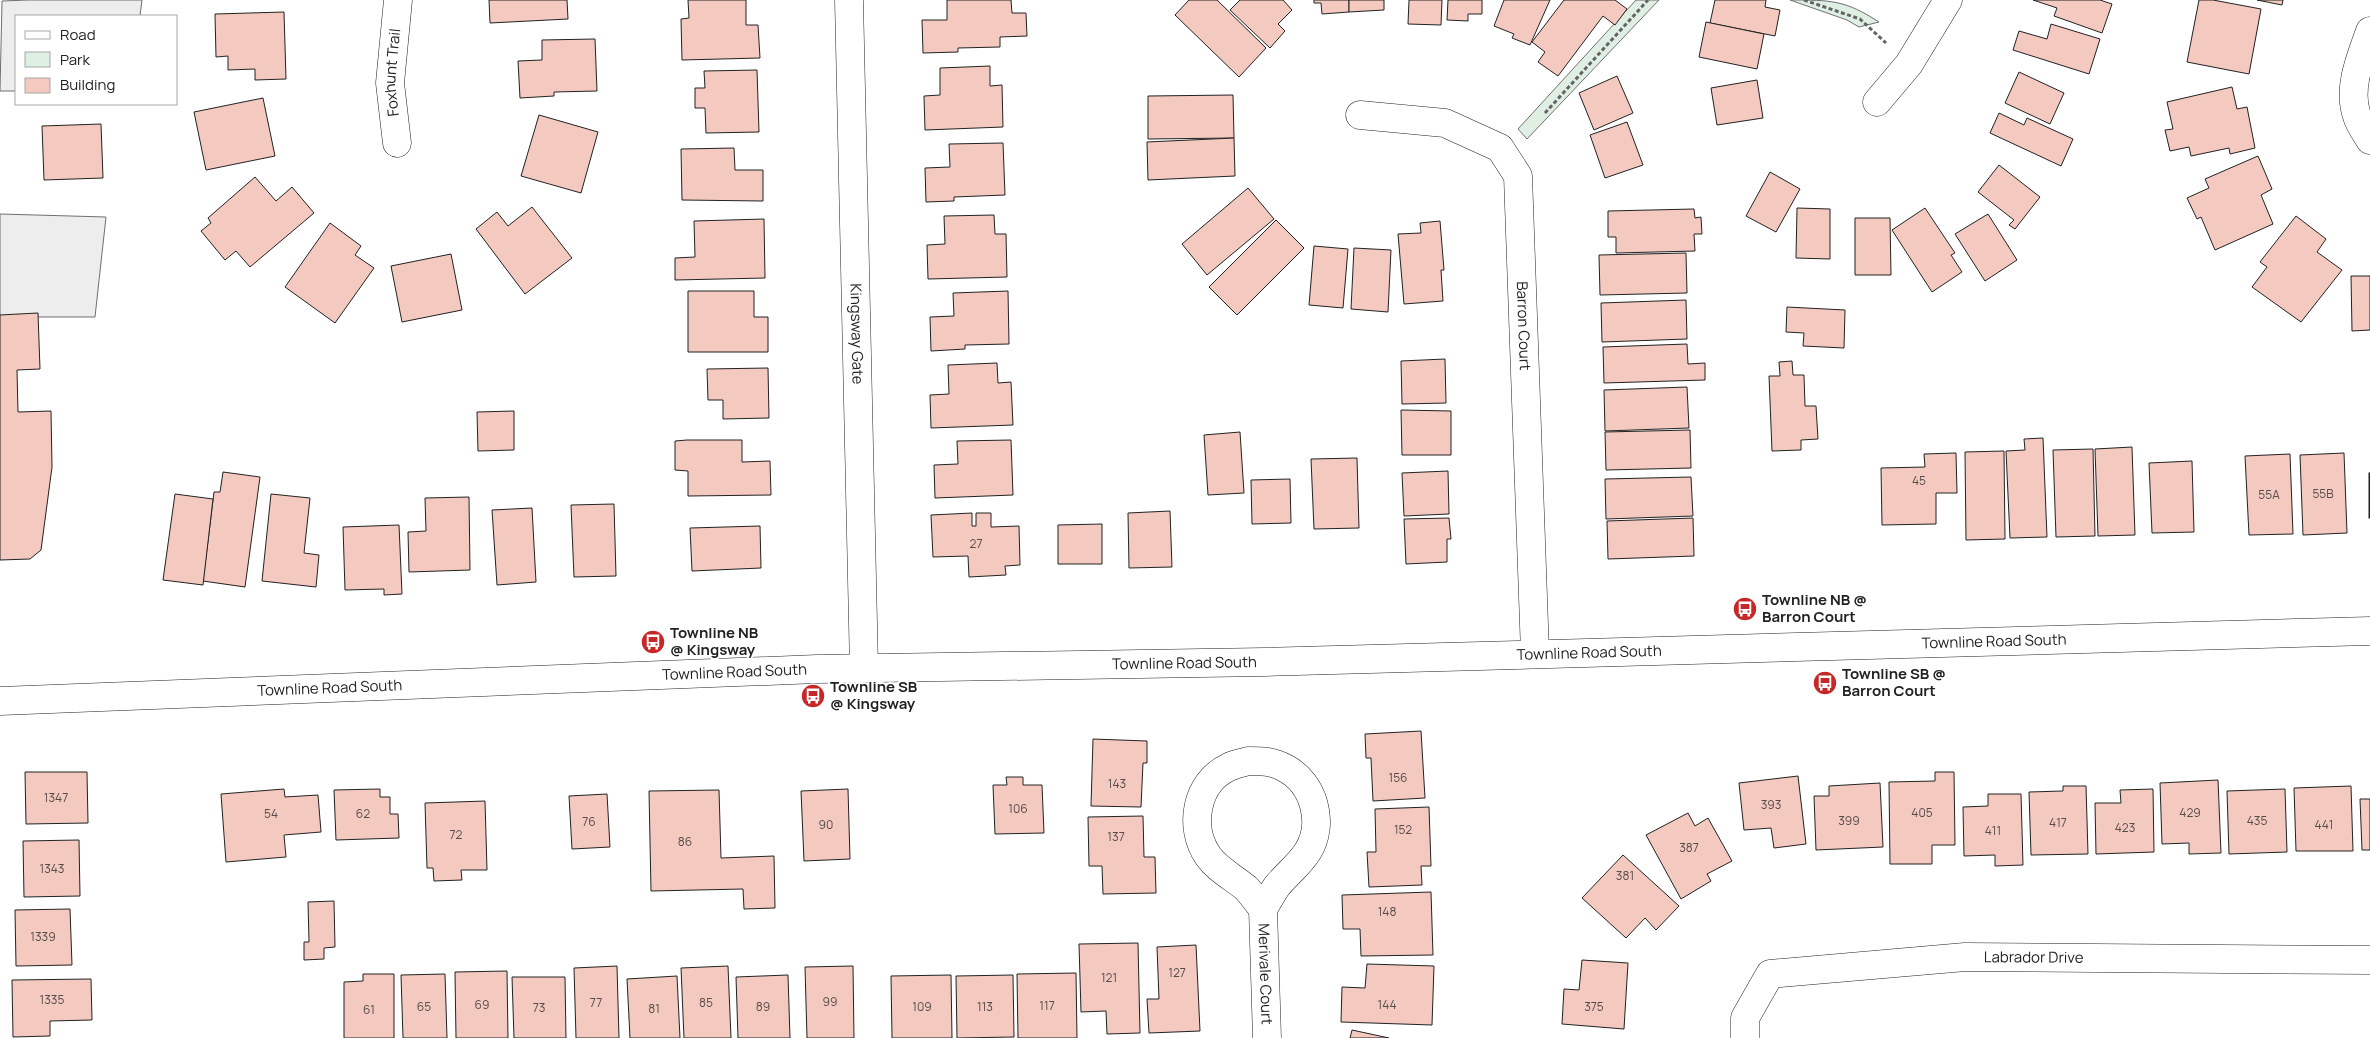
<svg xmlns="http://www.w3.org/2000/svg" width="2370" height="1038" viewBox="0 0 2370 1038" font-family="Manrope,sans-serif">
<rect width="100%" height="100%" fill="#fff"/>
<g fill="#e0efe3" stroke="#6f6f6f">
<path d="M 1636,0 L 1659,0 L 1527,139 L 1518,129 Z"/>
<path d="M 1790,0 C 1831,0 1845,0 1879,22 L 1859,27 L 1847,20 Z"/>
</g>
<g fill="#ededed" stroke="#6f6f6f">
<path d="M 28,0 L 142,0 L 140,16 L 16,16 L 16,91 L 0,91 L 2,1 Z"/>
<path d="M 0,214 L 106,217 L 95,317 L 0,317 Z"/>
</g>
<g fill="#f3c9c0" stroke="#222">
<path d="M 489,0 L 567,0 L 568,19 L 490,23 Z"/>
<path d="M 688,0 L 746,0 L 746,25 L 758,25 L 760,58 L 682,60 L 681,19 L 689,18 Z"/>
<path d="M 947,0 L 1011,0 L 1012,13 L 1026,13 L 1027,36 L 1000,37 L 1000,47 L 958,48 L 958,52 L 923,53 L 922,20 L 947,20 Z"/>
<path d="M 1189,0 L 1217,0 L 1266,48 L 1239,77 L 1175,15 Z"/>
<path d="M 1240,0 L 1283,0 L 1292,10 L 1278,24 L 1285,31 L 1270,48 L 1230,10 Z"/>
<path d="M 1314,0 L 1349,0 L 1349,12 L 1322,14 L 1321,3 L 1314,3 Z"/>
<path d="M 1349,0 L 1384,0 L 1384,10 L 1349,12 Z"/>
<path d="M 1409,0 L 1442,0 L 1441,25 L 1408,24 Z"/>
<path d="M 1448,0 L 1482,0 L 1482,14 L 1468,14 L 1468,21 L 1447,20 Z"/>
<path d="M 1504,0 L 1550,0 L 1530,45 L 1512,38 L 1514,34 L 1494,26 Z"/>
<path d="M 1564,0 L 1615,0 L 1627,9 L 1615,25 L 1603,16 L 1558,76 L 1538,62 L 1545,52 L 1532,42 Z"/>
<path d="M 1715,0 L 1766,0 L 1765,7 L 1780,10 L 1775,36 L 1710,23 Z"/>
<path d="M 2033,0 L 2100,0 L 2112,4 L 2102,33 L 2054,16 L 2057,8 Z"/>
<path d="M 2199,0 L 2213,0 L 2261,9 L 2249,74 L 2187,62 Z"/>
<path d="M 2257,0 L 2283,0 L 2282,5 Z"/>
<path d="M 284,12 L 286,79 L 255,80 L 255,69 L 228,70 L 228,56 L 216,57 L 215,14 Z"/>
<path d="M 1706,22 L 1764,34 L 1757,69 L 1699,57 Z"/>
<path d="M 2051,24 L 2100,39 L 2089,74 L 2013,50 L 2019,31 L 2047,39 Z"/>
<path d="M 595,39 L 597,91 L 554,92 L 554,96 L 520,98 L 518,61 L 542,60 L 542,40 Z"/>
<path d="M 990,66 L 990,86 L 1002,85 L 1003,127 L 925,130 L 924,96 L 940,95 L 940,68 Z"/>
<path d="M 757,70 L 759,132 L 706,133 L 705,108 L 695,108 L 695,88 L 705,88 L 704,71 Z"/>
<path d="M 2019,72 L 2064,93 L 2050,124 L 2005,103 Z"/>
<path d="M 1617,76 L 1633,113 L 1594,130 L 1579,93 Z"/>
<path d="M 1757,80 L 1763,118 L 1717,125 L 1711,88 Z"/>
<path d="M 2232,87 L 2237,109 L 2247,107 L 2255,148 L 2230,154 L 2229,148 L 2191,156 L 2189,147 L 2170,151 L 2165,130 L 2173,129 L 2167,102 Z"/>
<path d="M 1233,95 L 1234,138 L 1148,139 L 1148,96 Z"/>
<path d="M 263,98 L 275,156 L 206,170 L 194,112 Z"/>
<path d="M 1999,113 L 2024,125 L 2027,118 L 2073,139 L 2061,166 L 1990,133 Z"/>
<path d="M 539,115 L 598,132 L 581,193 L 521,176 Z"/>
<path d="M 1627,122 L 1643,165 L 1605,178 L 1590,135 Z"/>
<path d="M 101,124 L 103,178 L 44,180 L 42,126 Z"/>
<path d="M 1234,138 L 1235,176 L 1148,180 L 1147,142 Z"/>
<path d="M 1003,143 L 1005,195 L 954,197 L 954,201 L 926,202 L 925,168 L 950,167 L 949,144 Z"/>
<path d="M 734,148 L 735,170 L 763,170 L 763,201 L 682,200 L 681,149 Z"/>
<path d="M 2258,156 L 2272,189 L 2261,195 L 2273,224 L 2215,250 L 2201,217 L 2197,219 L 2187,198 L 2209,188 L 2205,179 Z"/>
<path d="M 1999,165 L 2040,197 L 2015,229 L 2009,225 L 2014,220 L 1978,192 Z"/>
<path d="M 1770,172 L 1800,189 L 1776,232 L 1746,216 Z"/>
<path d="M 255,177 L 276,201 L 292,187 L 314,213 L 250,267 L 236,251 L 225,260 L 201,231 L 211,223 L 208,218 Z"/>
<path d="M 1248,188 L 1274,219 L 1207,275 L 1182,244 Z"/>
<path d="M 532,207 L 572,258 L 525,294 L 476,229 L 497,212 L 508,226 Z"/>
<path d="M 1797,208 L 1830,209 L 1830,259 L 1796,258 Z"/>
<path d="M 1925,208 L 1955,253 L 1951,255 L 1962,272 L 1932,292 L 1892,230 Z"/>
<path d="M 1694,209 L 1695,218 L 1701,217 L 1702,234 L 1694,234 L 1695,251 L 1616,253 L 1616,237 L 1608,237 L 1608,211 Z"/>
<path d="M 1988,214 L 2017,260 L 1985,281 L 1955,234 Z"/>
<path d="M 994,215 L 995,234 L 1006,234 L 1007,277 L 928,279 L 927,245 L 945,244 L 944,216 Z"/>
<path d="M 2296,216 L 2326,239 L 2317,252 L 2342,270 L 2301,322 L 2252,287 L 2267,267 L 2260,262 Z"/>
<path d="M 1855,218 L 1890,218 L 1891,275 L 1855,275 Z"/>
<path d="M 764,219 L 765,278 L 675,280 L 675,258 L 695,257 L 694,221 Z"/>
<path d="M 1276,220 L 1304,248 L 1237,315 L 1209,287 Z"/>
<path d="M 1440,221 L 1444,270 L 1441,270 L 1443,301 L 1404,304 L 1398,234 L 1421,233 L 1420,223 Z"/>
<path d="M 330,223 L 361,246 L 355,255 L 374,268 L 335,323 L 285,287 Z"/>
<path d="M 1314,246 L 1348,249 L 1343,308 L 1309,305 Z"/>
<path d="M 1354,248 L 1391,250 L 1388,312 L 1351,309 Z"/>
<path d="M 1686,253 L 1687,293 L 1600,295 L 1599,255 Z"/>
<path d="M 451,254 L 462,310 L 402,322 L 391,266 Z"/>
<path d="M 2351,276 L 2370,276 L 2370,330 L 2352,331 Z"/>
<path d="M 688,291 L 754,291 L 754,317 L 768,317 L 768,352 L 688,352 Z"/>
<path d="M 1008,291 L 1009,344 L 965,345 L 965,349 L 931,351 L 930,317 L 954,316 L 953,293 Z"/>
<path d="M 1686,300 L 1687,339 L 1602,342 L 1601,303 Z"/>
<path d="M 1787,307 L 1845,310 L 1844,348 L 1803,346 L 1804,333 L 1786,332 Z"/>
<path d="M 38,313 L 40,369 L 17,370 L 18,412 L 51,411 L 52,467 L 41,550 L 30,559 L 0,560 L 0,315 Z"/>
<path d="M 1687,344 L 1688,364 L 1705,363 L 1705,380 L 1604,383 L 1603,347 Z"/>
<path d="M 1445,359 L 1446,403 L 1402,404 L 1401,361 Z"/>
<path d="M 1792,361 L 1793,375 L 1804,375 L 1805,406 L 1816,406 L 1818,439 L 1801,440 L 1801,450 L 1772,451 L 1769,376 L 1780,376 L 1779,362 Z"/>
<path d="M 997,363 L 998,383 L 1011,382 L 1013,425 L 931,428 L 930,395 L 949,394 L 948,365 Z"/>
<path d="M 768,368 L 769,418 L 723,419 L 723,400 L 708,400 L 707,369 Z"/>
<path d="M 1687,387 L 1689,428 L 1605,431 L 1604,390 Z"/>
<path d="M 1401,410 L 1451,411 L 1451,455 L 1402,455 Z"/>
<path d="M 514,411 L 514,450 L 478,451 L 477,412 Z"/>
<path d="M 1690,430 L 1691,468 L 1606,470 L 1605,432 Z"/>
<path d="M 1240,432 L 1244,493 L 1208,495 L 1204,435 Z"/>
<path d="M 2043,438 L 2047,537 L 2010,538 L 2006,451 L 2025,450 L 2024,439 Z"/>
<path d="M 687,440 L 742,440 L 742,462 L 770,461 L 771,495 L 688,496 L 688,471 L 675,470 L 675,441 Z"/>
<path d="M 1011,440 L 1013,495 L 935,498 L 934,465 L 958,464 L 957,441 Z"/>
<path d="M 2132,447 L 2135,535 L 2098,536 L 2095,449 Z"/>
<path d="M 2093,449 L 2095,536 L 2056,537 L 2053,450 Z"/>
<path d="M 2004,451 L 2005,539 L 1966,540 L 1965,452 Z"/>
<path d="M 1956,453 L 1957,493 L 1936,493 L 1936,524 L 1882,525 L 1881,468 L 1925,467 L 1924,454 Z"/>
<path d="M 2344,453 L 2347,533 L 2303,535 L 2300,455 Z"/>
<path d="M 2290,454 L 2293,534 L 2249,535 L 2245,456 Z"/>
<path d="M 1357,458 L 1359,528 L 1314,529 L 1311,459 Z"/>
<path d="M 2192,461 L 2194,532 L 2152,533 L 2149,463 Z"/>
<path d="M 1448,471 L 1449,514 L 1404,516 L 1402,473 Z"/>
<path d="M 223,472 L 260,477 L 245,587 L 203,581 L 214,492 L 220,492 Z"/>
<rect x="2369" y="473" width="1" height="45"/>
<path d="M 1691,477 L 1693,516 L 1606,519 L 1605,479 Z"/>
<path d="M 1290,479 L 1291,523 L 1252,524 L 1251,480 Z"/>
<path d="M 175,494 L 213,499 L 203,585 L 163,580 Z"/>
<path d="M 271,494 L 310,498 L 304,553 L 319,555 L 316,587 L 262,581 Z"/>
<path d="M 469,497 L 470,570 L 409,572 L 408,532 L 426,531 L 425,498 Z"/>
<path d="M 614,504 L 616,576 L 574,577 L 571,505 Z"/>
<path d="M 532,508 L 536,582 L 497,585 L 492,510 Z"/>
<path d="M 1170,511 L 1172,567 L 1129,568 L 1128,513 Z"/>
<path d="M 972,513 L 972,526 L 976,526 L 976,513 L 991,513 L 991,527 L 1019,526 L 1020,565 L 1005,566 L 1006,575 L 969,577 L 968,556 L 933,557 L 931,515 Z"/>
<path d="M 1449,518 L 1451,539 L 1447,539 L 1447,562 L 1406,564 L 1404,519 Z"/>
<path d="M 1693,518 L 1694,556 L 1608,559 L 1607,521 Z"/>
<path d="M 1102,524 L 1102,564 L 1058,564 L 1058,525 Z"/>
<path d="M 399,525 L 402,594 L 384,595 L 384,589 L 345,590 L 343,527 Z"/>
<path d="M 760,526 L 761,568 L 692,571 L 690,528 Z"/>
<path d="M 1421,731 L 1425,798 L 1373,801 L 1371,758 L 1366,758 L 1365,734 Z"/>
<path d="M 1093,739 L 1147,741 L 1147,763 L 1143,763 L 1141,807 L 1091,806 Z"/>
<path d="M 25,772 L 87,772 L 88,823 L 26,824 Z"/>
<path d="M 1935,772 L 1954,772 L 1955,845 L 1932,845 L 1932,864 L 1890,864 L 1889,782 L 1935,781 Z"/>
<path d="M 1798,776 L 1806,844 L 1774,848 L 1771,828 L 1744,830 L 1739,783 Z"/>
<path d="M 1006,777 L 1023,777 L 1023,785 L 1042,785 L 1044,833 L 995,834 L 993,785 L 1007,785 Z"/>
<path d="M 2218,780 L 2221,853 L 2189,854 L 2189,843 L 2162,844 L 2160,783 Z"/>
<path d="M 1880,783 L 1883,847 L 1816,850 L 1814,796 L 1829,796 L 1829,786 Z"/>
<path d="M 2063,786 L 2086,786 L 2088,854 L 2031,855 L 2029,792 L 2063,791 Z"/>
<path d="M 2351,786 L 2353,851 L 2296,851 L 2294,788 Z"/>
<path d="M 284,789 L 285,797 L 318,795 L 321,832 L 284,835 L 286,857 L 226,862 L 221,794 Z"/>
<path d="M 380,789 L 380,797 L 390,797 L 390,814 L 398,814 L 399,838 L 336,840 L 334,790 Z"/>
<path d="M 848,789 L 850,859 L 804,861 L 801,791 Z"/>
<path d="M 2153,789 L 2154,852 L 2096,854 L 2095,803 L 2121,803 L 2120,790 Z"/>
<path d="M 2285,789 L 2287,852 L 2229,854 L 2227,791 Z"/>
<path d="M 719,790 L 721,858 L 774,856 L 775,908 L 744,909 L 743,889 L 651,891 L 649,791 Z"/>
<path d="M 607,794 L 610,847 L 572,849 L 569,796 Z"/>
<path d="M 1988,794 L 2021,794 L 2023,865 L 1995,866 L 1995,855 L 1964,856 L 1963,807 L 1988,806 Z"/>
<path d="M 2360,799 L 2370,799 L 2370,850 L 2362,850 Z"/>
<path d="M 485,801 L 487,870 L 461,870 L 462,880 L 434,881 L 433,868 L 427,868 L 425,803 Z"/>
<path d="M 1429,807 L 1431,866 L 1421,866 L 1422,885 L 1369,887 L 1367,852 L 1376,852 L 1375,809 Z"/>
<path d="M 1688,813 L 1695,826 L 1708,818 L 1732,861 L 1707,874 L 1711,881 L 1681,899 L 1646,835 Z"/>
<path d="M 1143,816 L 1144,857 L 1155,857 L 1156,893 L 1103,894 L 1102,866 L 1089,866 L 1088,817 Z"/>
<path d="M 79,840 L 80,896 L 24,897 L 23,841 Z"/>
<path d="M 1623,855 L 1679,906 L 1656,930 L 1645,918 L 1626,938 L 1582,898 Z"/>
<path d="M 1431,892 L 1433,955 L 1361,956 L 1360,929 L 1343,929 L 1342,895 Z"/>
<path d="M 334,901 L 335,947 L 324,948 L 324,959 L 304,960 L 304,942 L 309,942 L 308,902 Z"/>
<path d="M 70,909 L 72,965 L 16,966 L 15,910 Z"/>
<path d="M 1138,943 L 1140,1033 L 1107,1034 L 1106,1011 L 1081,1012 L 1079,944 Z"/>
<path d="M 1196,945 L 1200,1031 L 1149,1033 L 1147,999 L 1159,999 L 1157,947 Z"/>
<path d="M 1582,960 L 1628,963 L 1624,1029 L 1562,1024 L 1564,989 L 1579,990 Z"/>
<path d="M 1367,964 L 1434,966 L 1432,1025 L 1341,1022 L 1342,987 L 1365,988 Z"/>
<path d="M 617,966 L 619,1038 L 576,1038 L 574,968 Z"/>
<path d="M 728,966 L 731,1038 L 684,1038 L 681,968 Z"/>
<path d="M 853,966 L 854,1038 L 807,1038 L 805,967 Z"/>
<path d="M 507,971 L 508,1038 L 456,1038 L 455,972 Z"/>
<path d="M 1076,973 L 1077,1038 L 1018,1038 L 1017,974 Z"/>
<path d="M 363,974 L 394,974 L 394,1038 L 344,1038 L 344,982 L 363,981 Z"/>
<path d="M 445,974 L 447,1038 L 403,1038 L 401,975 Z"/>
<path d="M 788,975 L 790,1038 L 738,1038 L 736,977 Z"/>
<path d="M 951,975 L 952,1038 L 892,1038 L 891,976 Z"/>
<path d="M 1013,975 L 1014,1037 L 957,1038 L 956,976 Z"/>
<path d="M 677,976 L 680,1038 L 630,1038 L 627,979 Z"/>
<path d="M 512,977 L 565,977 L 566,1038 L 514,1038 Z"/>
<path d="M 91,979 L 92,1020 L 50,1021 L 50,1036 L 13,1037 L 12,980 Z"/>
<path d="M 1352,1030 L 1389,1038 L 1350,1038 Z"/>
</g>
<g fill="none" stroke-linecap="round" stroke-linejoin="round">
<g stroke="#222" stroke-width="29">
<g id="minor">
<path id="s1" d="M 849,0 L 864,668"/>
<path d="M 2370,31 C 2361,57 2347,88 2357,116 C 2359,124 2366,133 2370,140"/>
<path d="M 1877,102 L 1909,64 L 1948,0"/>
<path id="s2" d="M 1360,115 L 1445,123 L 1500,148 L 1518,176 L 1535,653"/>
<path id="s3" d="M 397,143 L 390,83 L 398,0"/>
<path d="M 1248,761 C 1261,761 1273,761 1285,768 C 1314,783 1325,823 1308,851 C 1300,864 1287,874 1277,886 C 1272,893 1268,901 1263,909 C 1257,902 1252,894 1246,888 C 1234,878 1217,869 1208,856 C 1188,827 1196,782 1229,767 C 1235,764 1242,763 1248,761 Z"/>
<path id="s4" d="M 1263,909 L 1267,1038"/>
<path id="s5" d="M 1745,1038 L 1745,1018 L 1770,974 L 1965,957 L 2370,960"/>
</g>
</g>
<g stroke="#222" stroke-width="29">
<g id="secondary">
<path id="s6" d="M 0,701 L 817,669 L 1264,662 L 2370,631"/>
</g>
</g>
<g stroke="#646464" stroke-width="3" stroke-dasharray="4 2.5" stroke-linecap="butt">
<path d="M 1804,0 L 1860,19 L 1886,43"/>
<path d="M 1545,113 L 1648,0"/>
</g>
<use href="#minor" stroke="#fff" stroke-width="28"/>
<use href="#secondary" stroke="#fff" stroke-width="28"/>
</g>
<defs>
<g id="bus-disc" transform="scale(1.25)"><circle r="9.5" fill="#c62828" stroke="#fff"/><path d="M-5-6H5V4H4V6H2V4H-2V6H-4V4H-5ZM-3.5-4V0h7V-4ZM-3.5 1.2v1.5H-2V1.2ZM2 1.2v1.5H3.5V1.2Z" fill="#fff"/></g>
</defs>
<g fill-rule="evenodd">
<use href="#bus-disc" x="1745" y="609"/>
<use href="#bus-disc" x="653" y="642"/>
<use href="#bus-disc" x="1825" y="683"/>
<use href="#bus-disc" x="813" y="696"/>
</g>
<g text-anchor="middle" stroke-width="4" stroke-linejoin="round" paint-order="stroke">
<g font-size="12" fill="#564c4a">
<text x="1919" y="485">45</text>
<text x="2323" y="498">55B</text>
<text x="2269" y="499">55A</text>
<text x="976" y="548">27</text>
<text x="1398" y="782">156</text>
<text x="1117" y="788">143</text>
<text x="56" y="802">1347</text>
<text x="1771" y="809">393</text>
<text x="1018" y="813">106</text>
<text x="1922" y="817">405</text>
<text x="2190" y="817">429</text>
<text x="271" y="818">54</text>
<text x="363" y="818">62</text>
<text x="1849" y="825">399</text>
<text x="2257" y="825">435</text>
<text x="589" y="826">76</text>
<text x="2058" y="827">417</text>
<text x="826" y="829">90</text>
<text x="2324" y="829">441</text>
<text x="2125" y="832">423</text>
<text x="1403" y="834">152</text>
<text x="1993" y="835">411</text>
<text x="456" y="839">72</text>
<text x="1116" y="841">137</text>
<text x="685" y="846">86</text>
<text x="1689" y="852">387</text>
<text x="52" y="873">1343</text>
<text x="1625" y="880">381</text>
<text x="1387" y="916">148</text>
<text x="43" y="941">1339</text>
<text x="1177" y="977">127</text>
<text x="1109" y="982">121</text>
<text x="52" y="1004">1335</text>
<text x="830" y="1006">99</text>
<text x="596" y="1007">77</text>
<text x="706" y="1007">85</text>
<text x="482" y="1009">69</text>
<text x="1387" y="1009">144</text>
<text x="1047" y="1010">117</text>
<text x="424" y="1011">65</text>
<text x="763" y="1011">89</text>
<text x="922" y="1011">109</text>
<text x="985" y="1011">113</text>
<text x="1594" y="1011">375</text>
<text x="539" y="1012">73</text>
<text x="654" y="1013">81</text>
<text x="369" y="1014">61</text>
</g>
<g font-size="15" fill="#222" stroke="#fff">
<text dy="5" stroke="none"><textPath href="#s3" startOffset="71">Foxhunt Trail</textPath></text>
<text dy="5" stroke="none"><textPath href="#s2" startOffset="329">Barron Court</textPath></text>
<text dy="5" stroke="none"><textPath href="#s1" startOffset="334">Kingsway Gate</textPath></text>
<text dy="5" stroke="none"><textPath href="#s6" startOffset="1995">Townline Road South</textPath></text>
<text dy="5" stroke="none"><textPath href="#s6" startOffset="1590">Townline Road South</textPath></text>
<text dy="5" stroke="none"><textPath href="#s6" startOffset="1185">Townline Road South</textPath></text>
<text dy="5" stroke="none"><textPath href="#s6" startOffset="735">Townline Road South</textPath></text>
<text dy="5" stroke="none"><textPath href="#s6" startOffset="330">Townline Road South</textPath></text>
<text dy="5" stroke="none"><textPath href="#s5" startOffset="335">Labrador Drive</textPath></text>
<text dy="5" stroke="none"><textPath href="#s4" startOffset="65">Merivale Court</textPath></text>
</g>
<g font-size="15" font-weight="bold" fill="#222" stroke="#fff" text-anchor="start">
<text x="1762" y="605">Townline NB @<tspan x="1762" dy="17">Barron Court</tspan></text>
<text x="670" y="638">Townline NB<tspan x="670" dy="17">@ Kingsway</tspan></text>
<text x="1842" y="679">Townline SB @<tspan x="1842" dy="17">Barron Court</tspan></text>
<text x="830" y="692">Townline SB<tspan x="830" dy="17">@ Kingsway</tspan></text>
</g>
</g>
<rect x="15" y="15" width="162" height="90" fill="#ffffff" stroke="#a7a7a7"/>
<rect x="25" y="31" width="25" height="8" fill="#ffffff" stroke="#a7a7a7"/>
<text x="60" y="40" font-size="15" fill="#222222">Road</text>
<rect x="25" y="52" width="25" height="15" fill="#e0efe3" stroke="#a7a7a7"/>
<text x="60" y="65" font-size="15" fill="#222222">Park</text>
<rect x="25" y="78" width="25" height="15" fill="#f3c9c0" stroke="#a7a7a7"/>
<text x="60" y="90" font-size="15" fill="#222222">Building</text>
</svg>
